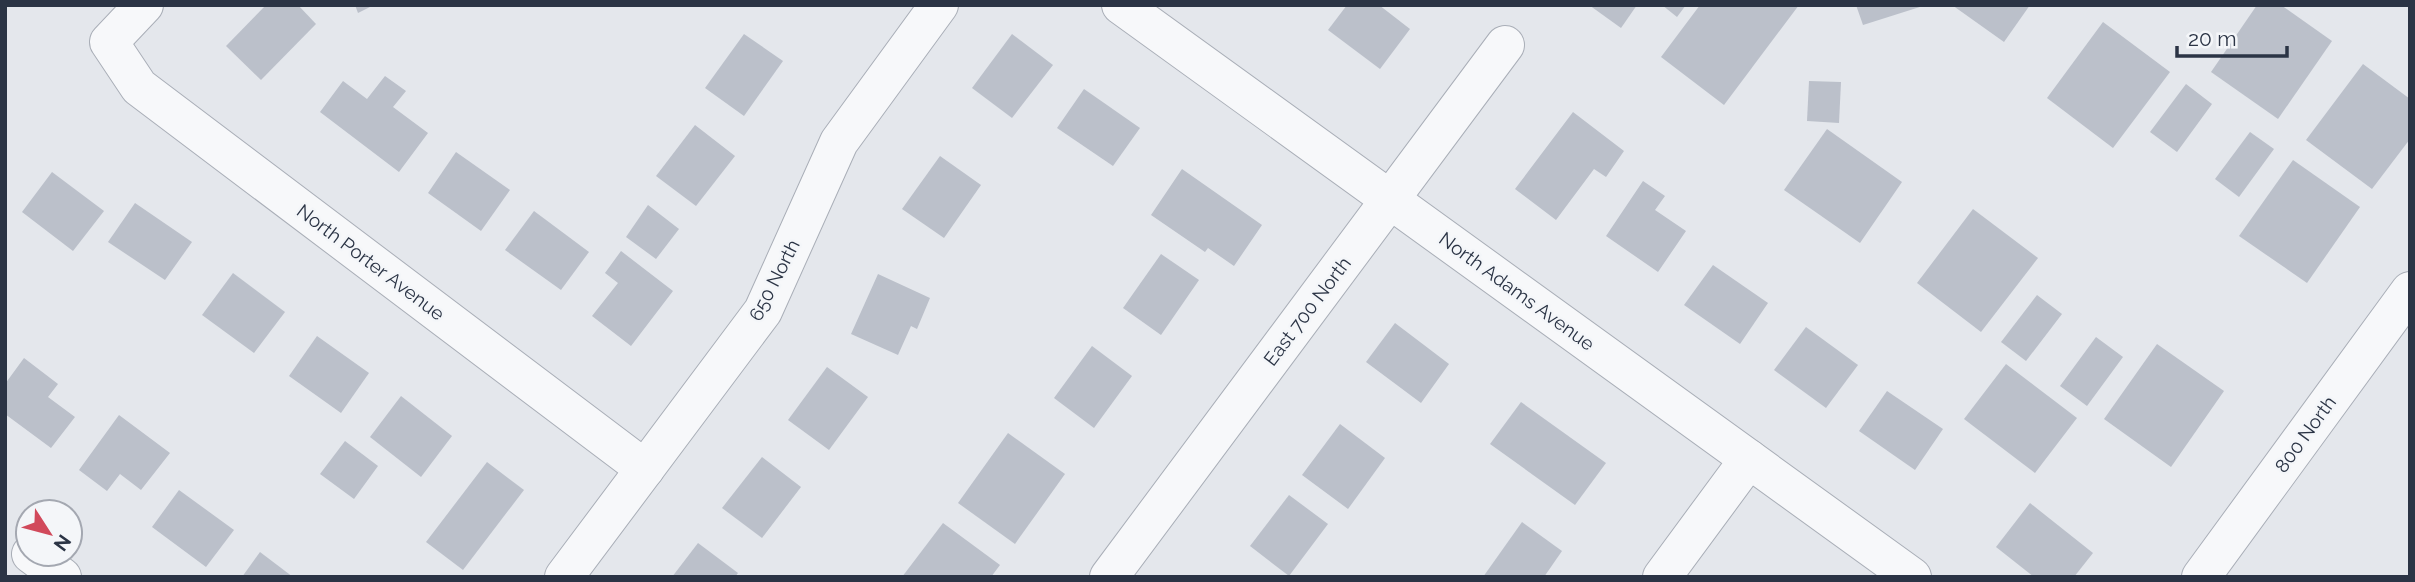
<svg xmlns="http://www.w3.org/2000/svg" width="2415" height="582" viewBox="0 0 2415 582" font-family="Raleway,sans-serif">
<rect width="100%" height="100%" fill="#e4e7ec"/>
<g fill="#bbc0ca">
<path d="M 266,5 L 298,5 L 316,24 L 261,80 L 226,46 Z"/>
<path d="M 355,5 L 374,5 L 358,13 Z"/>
<path d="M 1347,5 L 1379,5 L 1410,29 L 1380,69 L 1328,30 Z"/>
<path d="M 1589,5 L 1637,5 L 1621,28 Z"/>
<path d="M 1662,5 L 1686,5 L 1677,17 Z"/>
<path d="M 1700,5 L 1799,5 L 1724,105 L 1661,57 Z"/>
<path d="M 1856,5 L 1923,5 L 1923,6 L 1863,25 Z"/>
<path d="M 1952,5 L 2030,5 L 2004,42 Z"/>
<path d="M 2257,5 L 2281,5 L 2332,41 L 2278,119 L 2211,72 Z"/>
<path d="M 2103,22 L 2170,72 L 2113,148 L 2047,98 Z"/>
<path d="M 744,34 L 783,61 L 744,116 L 705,88 Z"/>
<path d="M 1012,34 L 1053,65 L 1012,118 L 972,88 Z"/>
<path d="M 2363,64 L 2410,99 L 2410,139 L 2372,189 L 2306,140 Z"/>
<path d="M 385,76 L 406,91 L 393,107 L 428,133 L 399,172 L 320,112 L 343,81 L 367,99 Z"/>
<path d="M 1809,81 L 1841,82 L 1839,123 L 1807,121 Z"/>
<path d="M 2186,84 L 2212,104 L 2177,152 L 2150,132 Z"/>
<path d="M 1084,89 L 1140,128 L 1113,166 L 1057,128 Z"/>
<path d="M 1573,112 L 1624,151 L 1606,177 L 1594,169 L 1556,220 L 1515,189 Z"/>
<path d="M 695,125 L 735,156 L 696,206 L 656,176 Z"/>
<path d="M 1827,129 L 1902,182 L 1860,243 L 1784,190 Z"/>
<path d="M 2250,132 L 2274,149 L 2239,197 L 2215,179 Z"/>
<path d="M 456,152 L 510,190 L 481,231 L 428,193 Z"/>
<path d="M 940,156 L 981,185 L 944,238 L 902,209 Z"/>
<path d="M 2293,160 L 2360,207 L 2307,283 L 2239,236 Z"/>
<path d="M 1182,169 L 1262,225 L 1234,266 L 1208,248 L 1205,252 L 1151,215 Z"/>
<path d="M 52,172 L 104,211 L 73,251 L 22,212 Z"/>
<path d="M 1643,181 L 1665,196 L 1655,210 L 1686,231 L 1658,272 L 1606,236 Z"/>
<path d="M 135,203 L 192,242 L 165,280 L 108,242 Z"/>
<path d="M 648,205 L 679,229 L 656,259 L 626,237 Z"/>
<path d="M 1973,209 L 2038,258 L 1981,332 L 1917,283 Z"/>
<path d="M 534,211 L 589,252 L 561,290 L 505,250 Z"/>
<path d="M 621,251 L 673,291 L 631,346 L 592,316 L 618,283 L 605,273 Z"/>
<path d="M 1161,254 L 1199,280 L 1161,335 L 1123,308 Z"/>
<path d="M 1713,265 L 1768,303 L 1740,344 L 1684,305 Z"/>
<path d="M 233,273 L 285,312 L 254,353 L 202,315 Z"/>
<path d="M 878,274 L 930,298 L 917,329 L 911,326 L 898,355 L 851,334 Z"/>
<path d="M 2037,295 L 2062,314 L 2026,361 L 2001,342 Z"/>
<path d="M 1395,323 L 1449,364 L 1421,403 L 1366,362 Z"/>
<path d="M 1806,327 L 1858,365 L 1826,408 L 1774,370 Z"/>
<path d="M 317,336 L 369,373 L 341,413 L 289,376 Z"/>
<path d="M 2096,337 L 2123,357 L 2087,406 L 2060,386 Z"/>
<path d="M 2157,344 L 2224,391 L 2171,467 L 2104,419 Z"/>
<path d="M 1092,346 L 1132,376 L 1094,428 L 1054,398 Z"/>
<path d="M 24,358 L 58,384 L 48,397 L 75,417 L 51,448 L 5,414 L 5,384 Z"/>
<path d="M 2006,364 L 2077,418 L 2035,473 L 1964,419 Z"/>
<path d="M 827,367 L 868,397 L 829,450 L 788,420 Z"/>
<path d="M 1887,391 L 1943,429 L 1915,470 L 1859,431 Z"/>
<path d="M 401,396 L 452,436 L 421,477 L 370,437 Z"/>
<path d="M 1521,402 L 1606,463 L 1575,505 L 1490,444 Z"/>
<path d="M 119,415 L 170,453 L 141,490 L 120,474 L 107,491 L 79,470 Z"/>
<path d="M 1340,424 L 1385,458 L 1348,509 L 1302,475 Z"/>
<path d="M 1008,433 L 1065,474 L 1015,544 L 958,503 Z"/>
<path d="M 345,441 L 378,466 L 354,499 L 320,474 Z"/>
<path d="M 762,457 L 801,487 L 762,538 L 722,508 Z"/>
<path d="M 487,462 L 524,490 L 463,570 L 426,542 Z"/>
<path d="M 179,490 L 234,530 L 206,567 L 152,527 Z"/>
<path d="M 1289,495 L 1328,524 L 1289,576 L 1250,546 Z"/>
<path d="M 2030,503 L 2093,553 L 2074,577 L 2034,577 L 1996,547 Z"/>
<path d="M 1522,522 L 1562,551 L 1544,577 L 1483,577 Z"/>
<path d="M 943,523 L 1000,565 L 991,577 L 902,577 Z"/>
<path d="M 698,543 L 738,573 L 735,577 L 672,577 Z"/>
<path d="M 260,552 L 293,577 L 242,577 Z"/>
</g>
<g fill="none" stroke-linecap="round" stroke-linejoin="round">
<g stroke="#a9aeb7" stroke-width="40">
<g id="minor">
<path d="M 144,5 L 109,42 L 139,87 L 645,469"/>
<path d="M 1121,5 L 1912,577"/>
<path d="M 31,554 L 62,577"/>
<path d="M 564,577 L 763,311 L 839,142 L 939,5"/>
<path d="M 1109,577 L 1505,45"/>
<path d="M 1662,577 L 1749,459"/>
<path d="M 2201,577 L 2410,291"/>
</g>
</g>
<use href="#minor" stroke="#f7f8fa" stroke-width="38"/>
</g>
<g text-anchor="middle" stroke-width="5" stroke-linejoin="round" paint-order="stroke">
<g font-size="19" fill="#2b3445" stroke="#f4f6f9">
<text transform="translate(371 262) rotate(37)" y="7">North Porter Avenue</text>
<text transform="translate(774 280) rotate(-63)" y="7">650 North</text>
<text transform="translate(1517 291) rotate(36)" y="7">North Adams Avenue</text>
<text transform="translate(1307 311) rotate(-53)" y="7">East 700 North</text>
<text transform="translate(2305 434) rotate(-54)" y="7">800 North</text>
</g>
</g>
<rect width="2415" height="582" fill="none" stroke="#2b3445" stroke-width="14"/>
<g transform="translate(49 533) rotate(126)"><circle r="33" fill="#f4f6f9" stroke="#a4a8b1" stroke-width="2"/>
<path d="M0-5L12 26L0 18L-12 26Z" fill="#d1495b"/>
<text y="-10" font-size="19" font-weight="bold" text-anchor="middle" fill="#2b3445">N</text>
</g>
<path d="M2177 46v10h110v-10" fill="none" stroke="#2b3445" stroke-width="3.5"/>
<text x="2188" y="46" font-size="21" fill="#2b3445" stroke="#f4f6f9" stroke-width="5" paint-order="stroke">20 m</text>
</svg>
